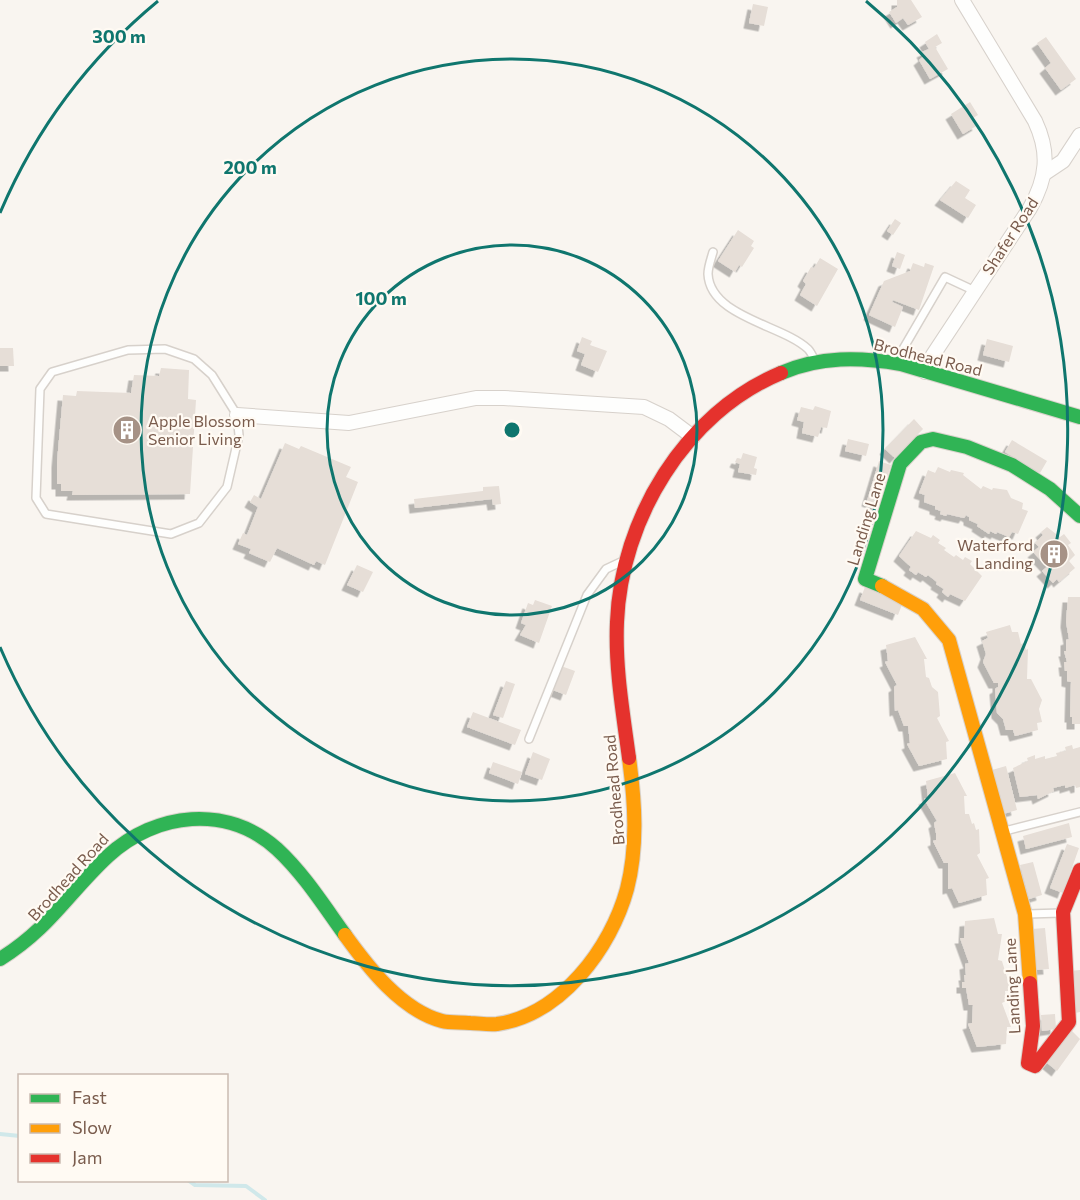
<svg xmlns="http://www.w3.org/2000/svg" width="1080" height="1200" viewBox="0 0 1080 1200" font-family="Commissioner,sans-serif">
<defs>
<filter id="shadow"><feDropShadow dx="-5.5" dy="5.5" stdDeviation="0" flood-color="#0004"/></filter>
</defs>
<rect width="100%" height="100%" fill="#f9f5f0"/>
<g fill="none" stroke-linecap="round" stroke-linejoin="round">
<g stroke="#d0e8ea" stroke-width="4">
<path d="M 0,1134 L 20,1136"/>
<path d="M 188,1180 L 195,1185 L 246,1186 L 265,1200"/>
</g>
</g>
<g fill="#e6ded7" filter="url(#shadow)">
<path d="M 897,0 L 911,0 L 922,17 L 908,25 L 903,18 L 896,23 L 889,12 L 897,7 Z"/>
<path d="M 753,4 L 768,7 L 764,26 L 749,23 Z"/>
<path d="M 937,34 L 942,43 L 935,47 L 948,69 L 930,79 L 919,60 L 924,56 L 922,52 L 929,49 L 925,42 Z"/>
<path d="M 1046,37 L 1076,79 L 1061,90 L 1045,68 L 1051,63 L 1037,43 Z"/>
<path d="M 970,102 L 978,115 L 973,118 L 978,125 L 963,134 L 951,114 Z"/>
<path d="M 956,181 L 970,190 L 965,198 L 976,205 L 968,218 L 940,200 Z"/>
<path d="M 895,219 L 901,223 L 893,235 L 887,231 Z"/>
<path d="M 738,230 L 754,241 L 751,246 L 754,248 L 742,267 L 739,265 L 735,272 L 718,261 Z"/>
<path d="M 897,252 L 905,255 L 900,269 L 892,266 Z"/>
<path d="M 820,258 L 838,269 L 817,306 L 800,295 L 806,284 L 803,281 L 811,267 L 814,268 Z"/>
<path d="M 913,263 L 924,267 L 925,263 L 934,266 L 919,310 L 893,300 L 892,302 L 903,307 L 895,327 L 869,315 L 884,281 L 910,271 Z"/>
<path d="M 582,337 L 592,341 L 590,345 L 607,351 L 598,372 L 581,365 L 585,354 L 577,351 Z"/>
<path d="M 987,339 L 1013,346 L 1009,362 L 983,355 Z"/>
<path d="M 0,348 L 13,348 L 14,366 L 0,366 Z"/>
<path d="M 161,368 L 189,370 L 188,399 L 196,400 L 190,494 L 72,495 L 73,491 L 61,491 L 61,484 L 57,484 L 57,462 L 63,395 L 76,396 L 77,391 L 131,393 L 134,375 L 159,376 Z"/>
<path d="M 815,406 L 831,411 L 827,428 L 821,427 L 818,437 L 802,433 L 804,422 L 797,420 L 801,407 L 813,410 Z"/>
<path d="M 914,419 L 923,429 L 895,458 L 885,449 Z"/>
<path d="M 848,439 L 869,444 L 866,456 L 845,451 Z"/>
<path d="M 1012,440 L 1047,461 L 1040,473 L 1005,452 Z"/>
<path d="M 285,443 L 299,449 L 301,446 L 351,467 L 346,477 L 358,482 L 325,565 L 316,561 L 314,565 L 277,548 L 270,562 L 249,553 L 251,549 L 238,544 L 243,533 L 247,535 L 258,507 L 250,502 L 254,495 L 261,499 Z"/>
<path d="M 743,453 L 757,457 L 754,468 L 757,469 L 756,475 L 738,472 L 740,464 L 735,462 L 737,458 L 741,459 Z"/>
<path d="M 879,461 L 891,465 L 879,505 L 867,501 Z"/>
<path d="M 938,467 L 950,472 L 951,470 L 964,473 L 963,475 L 981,489 L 983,486 L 992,490 L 993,488 L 1007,490 L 1011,498 L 1023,503 L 1022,509 L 1028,511 L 1018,534 L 1012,532 L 1009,537 L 997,532 L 996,534 L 990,531 L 989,534 L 977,526 L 978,524 L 969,520 L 969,517 L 966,515 L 964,518 L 947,514 L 946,516 L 940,514 L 941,511 L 935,509 L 935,506 L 924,502 L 925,495 L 919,493 L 928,470 L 935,473 Z"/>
<path d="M 499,486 L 501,504 L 493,505 L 492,499 L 415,508 L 414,499 L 483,491 L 483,487 Z"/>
<path d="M 1047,527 L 1060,537 L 1064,534 L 1071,543 L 1068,545 L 1075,555 L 1069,561 L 1075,568 L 1059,582 L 1057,579 L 1053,583 L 1042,571 L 1047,567 L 1033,552 L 1039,547 L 1035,543 L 1043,535 L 1041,532 Z"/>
<path d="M 916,531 L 931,538 L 933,535 L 940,540 L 938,543 L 946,548 L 944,550 L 954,557 L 956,555 L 963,560 L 965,557 L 972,561 L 970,564 L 982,576 L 965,601 L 950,594 L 948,597 L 942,592 L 944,589 L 936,584 L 937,582 L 928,575 L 926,577 L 918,572 L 916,575 L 909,570 L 911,567 L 899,556 Z"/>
<path d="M 357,565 L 373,572 L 363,592 L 347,585 Z"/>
<path d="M 865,587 L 903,602 L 898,615 L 860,600 Z"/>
<path d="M 1068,597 L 1080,597 L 1080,724 L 1072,724 L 1072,717 L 1070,717 L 1071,682 L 1067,681 L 1067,671 L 1065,671 L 1064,662 L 1067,662 L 1064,651 L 1066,651 L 1066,640 L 1069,639 L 1066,622 Z"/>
<path d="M 535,600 L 552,606 L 539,643 L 520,635 L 526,625 L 521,623 L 528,603 L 533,605 Z"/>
<path d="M 1010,625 L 1012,632 L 1018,632 L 1021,644 L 1024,643 L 1026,650 L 1028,649 L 1027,679 L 1031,679 L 1042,700 L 1039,709 L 1042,722 L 1037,723 L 1038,730 L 1015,736 L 1013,730 L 1006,730 L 1003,719 L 997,713 L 995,689 L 998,687 L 998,683 L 994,683 L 983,662 L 986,654 L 982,641 L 988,638 L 986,632 Z"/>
<path d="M 915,637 L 927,659 L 924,659 L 926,677 L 929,678 L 932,687 L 938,692 L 940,716 L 937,718 L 949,741 L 946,742 L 947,759 L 919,766 L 907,744 L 910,743 L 908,726 L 904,726 L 898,710 L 895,711 L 894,687 L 897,685 L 885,662 L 888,661 L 886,645 Z"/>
<path d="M 561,666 L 575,671 L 566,695 L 553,690 Z"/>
<path d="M 506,681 L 515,684 L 503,718 L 493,715 Z"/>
<path d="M 473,712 L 521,730 L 515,745 L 467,727 Z"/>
<path d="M 1072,745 L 1073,749 L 1080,747 L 1080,787 L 1076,788 L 1075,785 L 1065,788 L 1065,785 L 1053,788 L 1054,791 L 1038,799 L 1037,795 L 1020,797 L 1013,768 L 1028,761 L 1027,758 L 1035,755 L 1035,759 L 1045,756 L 1045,759 L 1057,756 L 1056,753 L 1066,751 L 1065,747 Z"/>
<path d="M 533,752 L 550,759 L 542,780 L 525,774 Z"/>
<path d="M 493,762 L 522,772 L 518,784 L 489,773 Z"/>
<path d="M 1006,766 L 1017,810 L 1003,814 L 992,770 Z"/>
<path d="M 955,773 L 967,796 L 964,796 L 965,814 L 969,814 L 972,824 L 974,823 L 976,830 L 979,829 L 980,853 L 977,855 L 989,878 L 986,879 L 987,895 L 959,903 L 952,888 L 948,889 L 948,863 L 944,863 L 933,841 L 936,840 L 936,833 L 934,823 L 937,821 L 924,799 L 928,798 L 926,781 Z"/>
<path d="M 1069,823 L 1072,837 L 1026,849 L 1023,836 Z"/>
<path d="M 1067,844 L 1079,848 L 1063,893 L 1050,888 Z"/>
<path d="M 1033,862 L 1042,895 L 1029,899 L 1020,865 Z"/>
<path d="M 994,918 L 998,934 L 1002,934 L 998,960 L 1002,961 L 1009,984 L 1008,991 L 1005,991 L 1006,1001 L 1002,1003 L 1011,1027 L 1007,1027 L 1006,1044 L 977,1047 L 968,1024 L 972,1023 L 973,1005 L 969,1005 L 966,988 L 962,988 L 962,982 L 965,982 L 964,975 L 966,975 L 965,964 L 969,963 L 960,938 L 964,938 L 965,921 Z"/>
<path d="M 1045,928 L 1049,969 L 1035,970 L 1032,929 Z"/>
<path d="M 1080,970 L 1080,1012 L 1075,1013 L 1070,971 Z"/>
<path d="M 1055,1014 L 1056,1029 L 1042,1031 L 1041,1015 Z"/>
<path d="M 1070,1029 L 1080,1039 L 1057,1071 L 1046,1062 Z"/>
</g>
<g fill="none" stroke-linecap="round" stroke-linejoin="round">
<g stroke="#d7d1cb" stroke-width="10">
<g id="lane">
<path d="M 713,252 C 711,259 708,267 708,274 C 710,317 783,325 808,349 C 811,352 813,357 815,361"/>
<path d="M 165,349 L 194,359 L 212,375 L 237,415 L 239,435 L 227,487 L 199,523 L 171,534 L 46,514 L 36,498 L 40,389 L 52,372 L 128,350 Z"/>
<path d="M 896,361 L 945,277 L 975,291"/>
<path d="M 529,739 L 587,595 L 606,569 L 623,561"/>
<path d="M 1005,831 L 1080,812"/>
<path d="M 1027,914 L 1061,913"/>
</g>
</g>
<g stroke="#d7d1cb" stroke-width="16">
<g id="street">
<path d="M 1045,173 L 1063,161 L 1080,135"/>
<path d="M 925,372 L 933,355 L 1030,208 C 1047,178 1050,153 1035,121 L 962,0"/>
<path d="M 237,415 L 349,423 L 476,398 L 504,398 L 644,407 L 669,419 L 693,437"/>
</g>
</g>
<g stroke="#d9d2cb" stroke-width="16">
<g id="fast">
<path d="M 781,373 C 820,356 860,357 901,364 L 1080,417"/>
<path d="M 882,586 L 865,579 L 900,464 L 921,442 L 933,439 L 967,447 L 1012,465 L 1050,489 L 1080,516"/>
<path d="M 0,959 C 50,928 68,893 108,856 C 156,812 227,804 277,849 C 304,874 324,906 345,935"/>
</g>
</g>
<g stroke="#d9d2cb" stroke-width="16">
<g id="slow">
<path d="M 882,586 L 923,609 L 949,640 L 1025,914 L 1030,983"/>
<path d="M 345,935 C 368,967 401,1010 442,1021 C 450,1023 461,1022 470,1023 C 478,1023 488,1025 497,1024 C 561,1015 611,948 627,889 C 638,846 635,802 629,758"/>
</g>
</g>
<g stroke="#d9d2cb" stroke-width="16">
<g id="jam">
<path d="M 629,758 C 623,713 615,668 617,622 C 621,519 685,413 781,373"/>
<path d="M 1030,983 L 1033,1026 L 1028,1063 L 1035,1066 L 1069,1022 L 1063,912 L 1080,870"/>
</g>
</g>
<use href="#lane" stroke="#fefefd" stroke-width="7"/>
<use href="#street" stroke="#fefefd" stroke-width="14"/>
<use href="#fast" stroke="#30b455" stroke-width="14"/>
<use href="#slow" stroke="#ff9f0a" stroke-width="14"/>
<use href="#jam" stroke="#e5322d" stroke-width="14"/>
</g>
<g fill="none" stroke="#0f766e" stroke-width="3">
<circle cx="512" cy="430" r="185"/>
<circle cx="512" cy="430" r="371"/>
<path d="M0 213A556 556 0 0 1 158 1M866 1A556 556 0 1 1 0 647"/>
</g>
<defs>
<g id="building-disc" transform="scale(1.5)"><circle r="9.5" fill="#a69286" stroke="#fffaf3"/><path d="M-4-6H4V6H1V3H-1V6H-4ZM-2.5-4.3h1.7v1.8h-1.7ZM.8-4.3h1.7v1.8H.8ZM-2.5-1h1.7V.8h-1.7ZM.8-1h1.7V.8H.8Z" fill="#fff"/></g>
</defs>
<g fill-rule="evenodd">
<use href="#building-disc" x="127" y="430"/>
<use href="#building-disc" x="1054" y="554"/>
</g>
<g text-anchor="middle" stroke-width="4.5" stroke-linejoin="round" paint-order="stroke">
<g font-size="16" fill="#7a5c4d" stroke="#fffaf3">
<text transform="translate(1010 236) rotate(-57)" y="6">Shafer Road</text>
<text transform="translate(928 357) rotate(14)" y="6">Brodhead Road</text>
<text transform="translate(866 519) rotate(-73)" y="6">Landing Lane</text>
<text transform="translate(614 790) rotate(-95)" y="6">Brodhead Road</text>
<text transform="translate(68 877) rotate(-48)" y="6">Brodhead Road</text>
<text transform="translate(1012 986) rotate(-93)" y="6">Landing Lane</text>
</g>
<g font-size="16" fill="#7a5c4d" stroke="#fffaf3" text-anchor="start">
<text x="148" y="427">Apple Blossom<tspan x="148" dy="18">Senior Living</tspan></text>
<text x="1033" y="551" text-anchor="end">Waterford<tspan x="1033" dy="18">Landing</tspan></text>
</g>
</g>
<circle cx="512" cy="430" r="9" fill="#0f766e" stroke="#fffaf3" stroke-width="3"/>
<g font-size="18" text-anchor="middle" font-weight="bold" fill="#0f766e" stroke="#fffaf3" stroke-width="4.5" stroke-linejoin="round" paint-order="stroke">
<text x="119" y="43">300 m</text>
<text x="250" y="174">200 m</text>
<text x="381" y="305">100 m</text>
</g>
<rect x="18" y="1074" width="210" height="108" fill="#fffaf3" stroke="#cabbb1" stroke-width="1.5"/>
<rect x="30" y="1094" width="30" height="9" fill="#30b455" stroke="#cabbb1" stroke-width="1.5"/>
<text x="72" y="1104" font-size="18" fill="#7a5c4d">Fast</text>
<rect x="30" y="1124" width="30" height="9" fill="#ff9f0a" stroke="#cabbb1" stroke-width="1.5"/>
<text x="72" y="1134" font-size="18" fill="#7a5c4d">Slow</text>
<rect x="30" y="1154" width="30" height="9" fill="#e5322d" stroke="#cabbb1" stroke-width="1.5"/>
<text x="72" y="1164" font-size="18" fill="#7a5c4d">Jam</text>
</svg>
